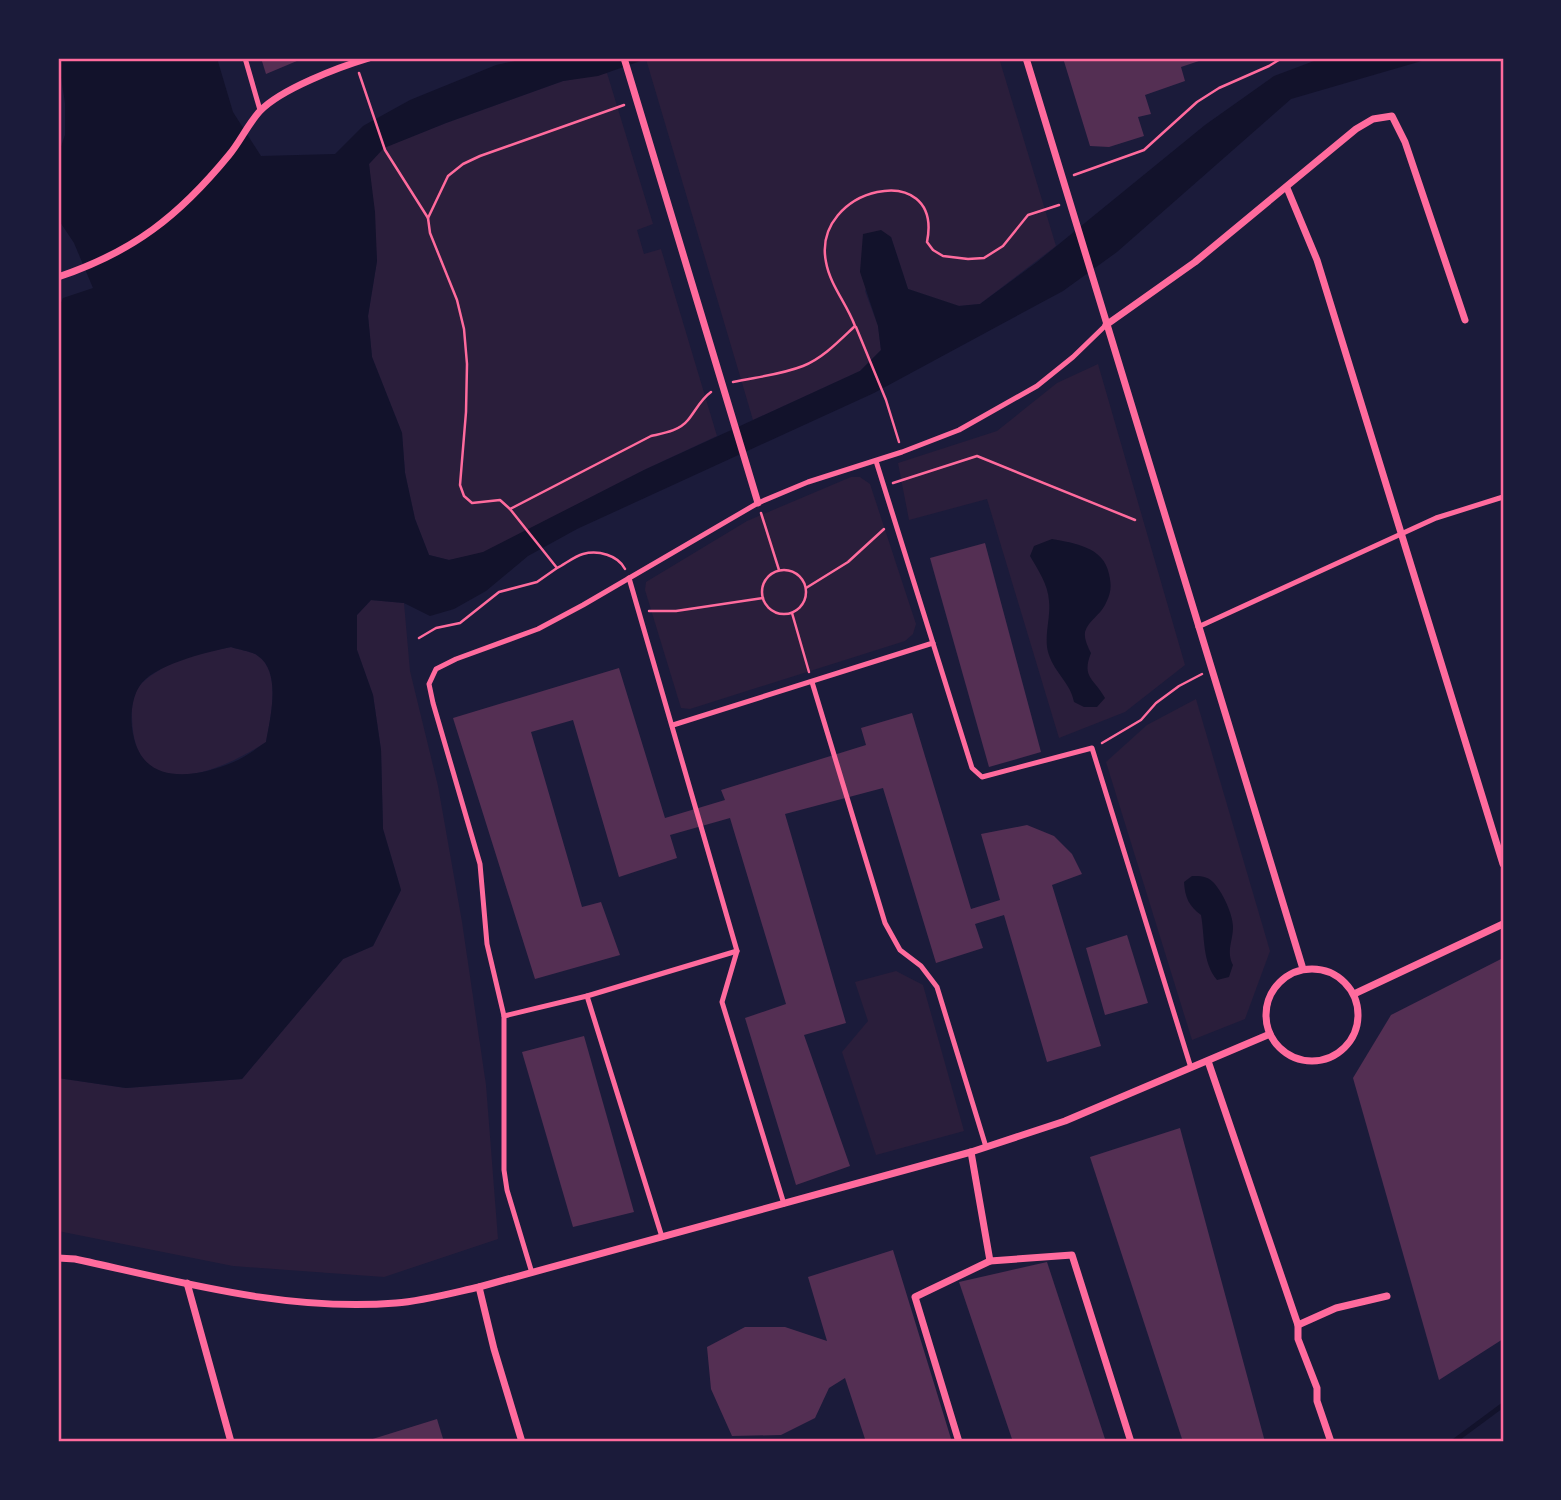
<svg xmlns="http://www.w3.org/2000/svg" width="1561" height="1500" viewBox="0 0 1561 1500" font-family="'Roboto Serif',serif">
<rect width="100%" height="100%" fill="#1b1b3a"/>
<g fill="#2a1e3b">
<path d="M 671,58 L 999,58 L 1056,246 L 980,304 L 959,306 L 908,289 L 891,237 L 865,291 L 878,326 L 881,350 L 860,371 L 753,420 L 646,59 L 663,61 Z"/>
<path d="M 607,73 L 653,224 L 637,230 L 644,254 L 661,249 L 717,436 L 644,470 L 483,553 L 449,560 L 429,555 L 415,519 L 405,473 L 402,433 L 372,357 L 368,316 L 377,261 L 369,164 L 383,148 L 446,123 L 563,81 Z"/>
<path d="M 1098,364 L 1185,665 L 1125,712 L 1059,738 L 987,499 L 909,520 L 898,463 L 997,431 L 1057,383 Z"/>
<path d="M 851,477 L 860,477 L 870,484 L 916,624 L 913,634 L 905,641 L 690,709 L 681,708 L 645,590 L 646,582 L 747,521 Z"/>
<path d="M 371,600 L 404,603 L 410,671 L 438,786 L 462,922 L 486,1085 L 498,1239 L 384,1277 L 233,1266 L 58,1231 L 58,1078 L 126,1088 L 242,1079 L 343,959 L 373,946 L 401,890 L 383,829 L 381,750 L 373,695 L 357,650 L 357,615 Z"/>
<path d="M 231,647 C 239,650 252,651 258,656 C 282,672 270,719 266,742 C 219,773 134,807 132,718 C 131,707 134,690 142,683 C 167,660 200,653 231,647 Z"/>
<path d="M 1196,699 L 1270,951 L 1245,1019 L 1192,1040 L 1106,762 L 1147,725 Z"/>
<path d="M 896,971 L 923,985 L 964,1131 L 876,1155 L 842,1052 L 868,1021 L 855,982 Z"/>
</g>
<g fill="#12122b" fill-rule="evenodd">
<path d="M 58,58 L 217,58 L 233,112 L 261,156 L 335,154 L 363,126 L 410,100 L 496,65 L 529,58 L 671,58 L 663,61 L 646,59 L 598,76 L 563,81 L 446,123 L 384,148 L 369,164 L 375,212 L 377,261 L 368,316 L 372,357 L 402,433 L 405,473 L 415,519 L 429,555 L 449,560 L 483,552 L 644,470 L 860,371 L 881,350 L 878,326 L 860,272 L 863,234 L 881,230 L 891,237 L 908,289 L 959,306 L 980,304 L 1037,262 L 1205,125 L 1274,76 L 1322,58 L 1432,58 L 1291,99 L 1117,252 L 1063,291 L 874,393 L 577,529 L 528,556 L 486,591 L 454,609 L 430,616 L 404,603 L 371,600 L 357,615 L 357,650 L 373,695 L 381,750 L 383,829 L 401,890 L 373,946 L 343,959 L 242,1079 L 126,1088 L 58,1078 L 58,309 L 63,298 L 93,288 L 74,243 L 58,219 L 58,155 L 65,135 L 65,103 ZM 231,647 C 239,650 252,651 258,656 C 282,672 270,719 266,742 C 257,748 248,755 238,760 C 201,777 143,789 133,734 C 130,719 131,700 139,687 C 151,665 208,652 231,647 Z"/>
<path d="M 1052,539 C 1074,543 1104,547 1109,574 C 1112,587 1111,593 1105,605 C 1100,615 1088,621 1085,632 C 1084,639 1088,647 1091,653 C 1081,678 1095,679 1105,698 L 1097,707 L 1084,707 L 1074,702 C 1071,684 1055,673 1049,655 C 1043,638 1051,618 1049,601 C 1048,584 1038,570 1030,556 L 1034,546 Z"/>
<path d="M 1192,876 C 1200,876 1207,876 1213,882 C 1222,891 1233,914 1233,927 C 1233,941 1226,951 1233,965 L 1229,977 L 1217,980 C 1202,962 1205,937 1201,915 C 1189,906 1185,898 1184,882 Z"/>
</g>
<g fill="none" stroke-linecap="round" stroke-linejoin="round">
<path stroke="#12122b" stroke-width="5" d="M 1453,1442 L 1503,1405"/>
</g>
<g fill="#542f53">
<path d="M 261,58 L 304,58 L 266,74 Z"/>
<path d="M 1063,58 L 1208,58 L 1181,67 L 1185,81 L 1145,95 L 1151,114 L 1138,117 L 1144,136 L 1109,147 L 1090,146 Z"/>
<path d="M 985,543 L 1041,752 L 989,767 L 930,558 Z"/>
<path d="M 619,668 L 665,818 L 725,800 L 721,790 L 866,745 L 861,728 L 912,713 L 971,909 L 1000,900 L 981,834 L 1027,825 L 1054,836 L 1072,854 L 1082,874 L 1052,885 L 1101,1046 L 1047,1062 L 1004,915 L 975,924 L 983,948 L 936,963 L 883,788 L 785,814 L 846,1023 L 804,1035 L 850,1166 L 796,1185 L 745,1018 L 786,1004 L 730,818 L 670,835 L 677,858 L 619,877 L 573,720 L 531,732 L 582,907 L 601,902 L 620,955 L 535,979 L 453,718 Z"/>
<path d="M 1127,935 L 1148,1003 L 1105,1015 L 1086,948 Z"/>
<path d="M 1503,958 L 1503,1339 L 1439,1380 L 1353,1078 L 1391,1015 Z"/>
<path d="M 584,1036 L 634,1212 L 573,1227 L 522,1052 Z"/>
<path d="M 1180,1128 L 1265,1442 L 1183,1442 L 1090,1157 Z"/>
<path d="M 893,1250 L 952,1442 L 866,1442 L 845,1378 L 829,1388 L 815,1418 L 781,1435 L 732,1436 L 711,1389 L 707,1347 L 745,1327 L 785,1327 L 827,1341 L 808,1277 Z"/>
<path d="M 1047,1262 L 1106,1442 L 1013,1442 L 959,1282 Z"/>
<path d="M 437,1419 L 444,1442 L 363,1442 Z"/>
</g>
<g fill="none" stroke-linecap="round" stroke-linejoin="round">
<g stroke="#ff6b9d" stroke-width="2.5">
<path d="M 359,73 L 385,150 L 428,218"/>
<path d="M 624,105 L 480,156 L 463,164 L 448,176 L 428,218 L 430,233 L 457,300 L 464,329 L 467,364 L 466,412 L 460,485 L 464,496 L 472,503 L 500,500 L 510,509 L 651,436 C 664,433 679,431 688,420 C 696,410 701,399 711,392"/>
<path d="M 1074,175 L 1144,150 L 1197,102 L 1219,88 L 1269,66 L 1282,58"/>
<path d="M 856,327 L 886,400 L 899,442"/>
<path d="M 733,382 C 756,377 780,375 803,366 C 823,358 839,341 855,326 C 847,304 830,285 826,262 C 811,187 944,157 927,242 L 933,250 L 943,256 L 968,259 L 984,258 L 1003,246 L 1028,215 L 1059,205"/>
<path d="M 893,483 L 977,456 L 1135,520"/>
<path d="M 510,509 L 557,568 C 565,564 575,556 583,554 C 598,550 618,555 625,569"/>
<path d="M 761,513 L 779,570"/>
<circle cx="784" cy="592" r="22"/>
<path d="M 806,588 L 848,562 L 884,529"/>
<path d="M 649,611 L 676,611 L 763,598"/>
<path d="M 792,613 L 809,672"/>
<path d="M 419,638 L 436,628 L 460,623 L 499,592 L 537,582 L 557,568"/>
<path d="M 1102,743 L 1141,720 L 1156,703 L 1179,686 L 1202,674"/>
</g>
<g stroke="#ff6b9d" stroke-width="5">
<path d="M 245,58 L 260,110"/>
<path d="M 876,461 L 972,768 L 982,777 L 1092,748 L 1191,1068"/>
<path d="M 629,578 L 737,951 L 722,1002 L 784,1204"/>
<path d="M 1198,627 L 1436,518 L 1503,497"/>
<path d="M 812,682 L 885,923 L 900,950 L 921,966 L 937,987 L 986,1147"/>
<path d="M 673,725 L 933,643"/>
<path d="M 587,996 L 662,1237"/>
<path d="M 504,1016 L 587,996 L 737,951"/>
<path d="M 532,1273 L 507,1190 L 504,1170 L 504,1016 L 487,944 L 480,864 L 433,703 L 429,684 L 436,669 L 456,659 L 538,629 L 583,605 L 758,503 L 808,482 L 902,452 L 959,430 L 1037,386 L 1073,357 L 1106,325"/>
</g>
<g stroke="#ff6b9d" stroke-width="7">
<path d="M 624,58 L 758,503"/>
<path d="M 1026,58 L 1303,969"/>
<path d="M 1287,188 L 1317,260 L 1503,864"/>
<path d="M 58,277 C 133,252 179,216 229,155 C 240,142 248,124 260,111 C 281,89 339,67 369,58"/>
<path d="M 1106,325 L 1195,262 L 1356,129 L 1373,119 L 1392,116 L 1405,142 L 1465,320"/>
<circle cx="1312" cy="1015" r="46"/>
<path d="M 1354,994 L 1503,924"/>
<path d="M 1208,1061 L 1298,1325 L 1298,1339 L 1317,1388 L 1317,1401 L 1331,1442"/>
<path d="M 971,1152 L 990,1261"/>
<path d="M 58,1258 L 75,1259 C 181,1282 287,1312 396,1303 C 423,1301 452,1293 479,1287 L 971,1152 L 1065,1121 L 1270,1034"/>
<path d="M 187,1283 L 231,1442"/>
<path d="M 479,1287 L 494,1349 L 522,1442"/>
<path d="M 1298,1325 L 1336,1308 L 1387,1296"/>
<path d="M 959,1442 L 915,1297 L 990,1261 L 1072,1255 L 1131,1442"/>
</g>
</g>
<rect width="1561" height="1500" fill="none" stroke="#1b1b3a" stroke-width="119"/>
<rect x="60" y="60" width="1442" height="1380" fill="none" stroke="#ff6b9d" stroke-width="2.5"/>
</svg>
